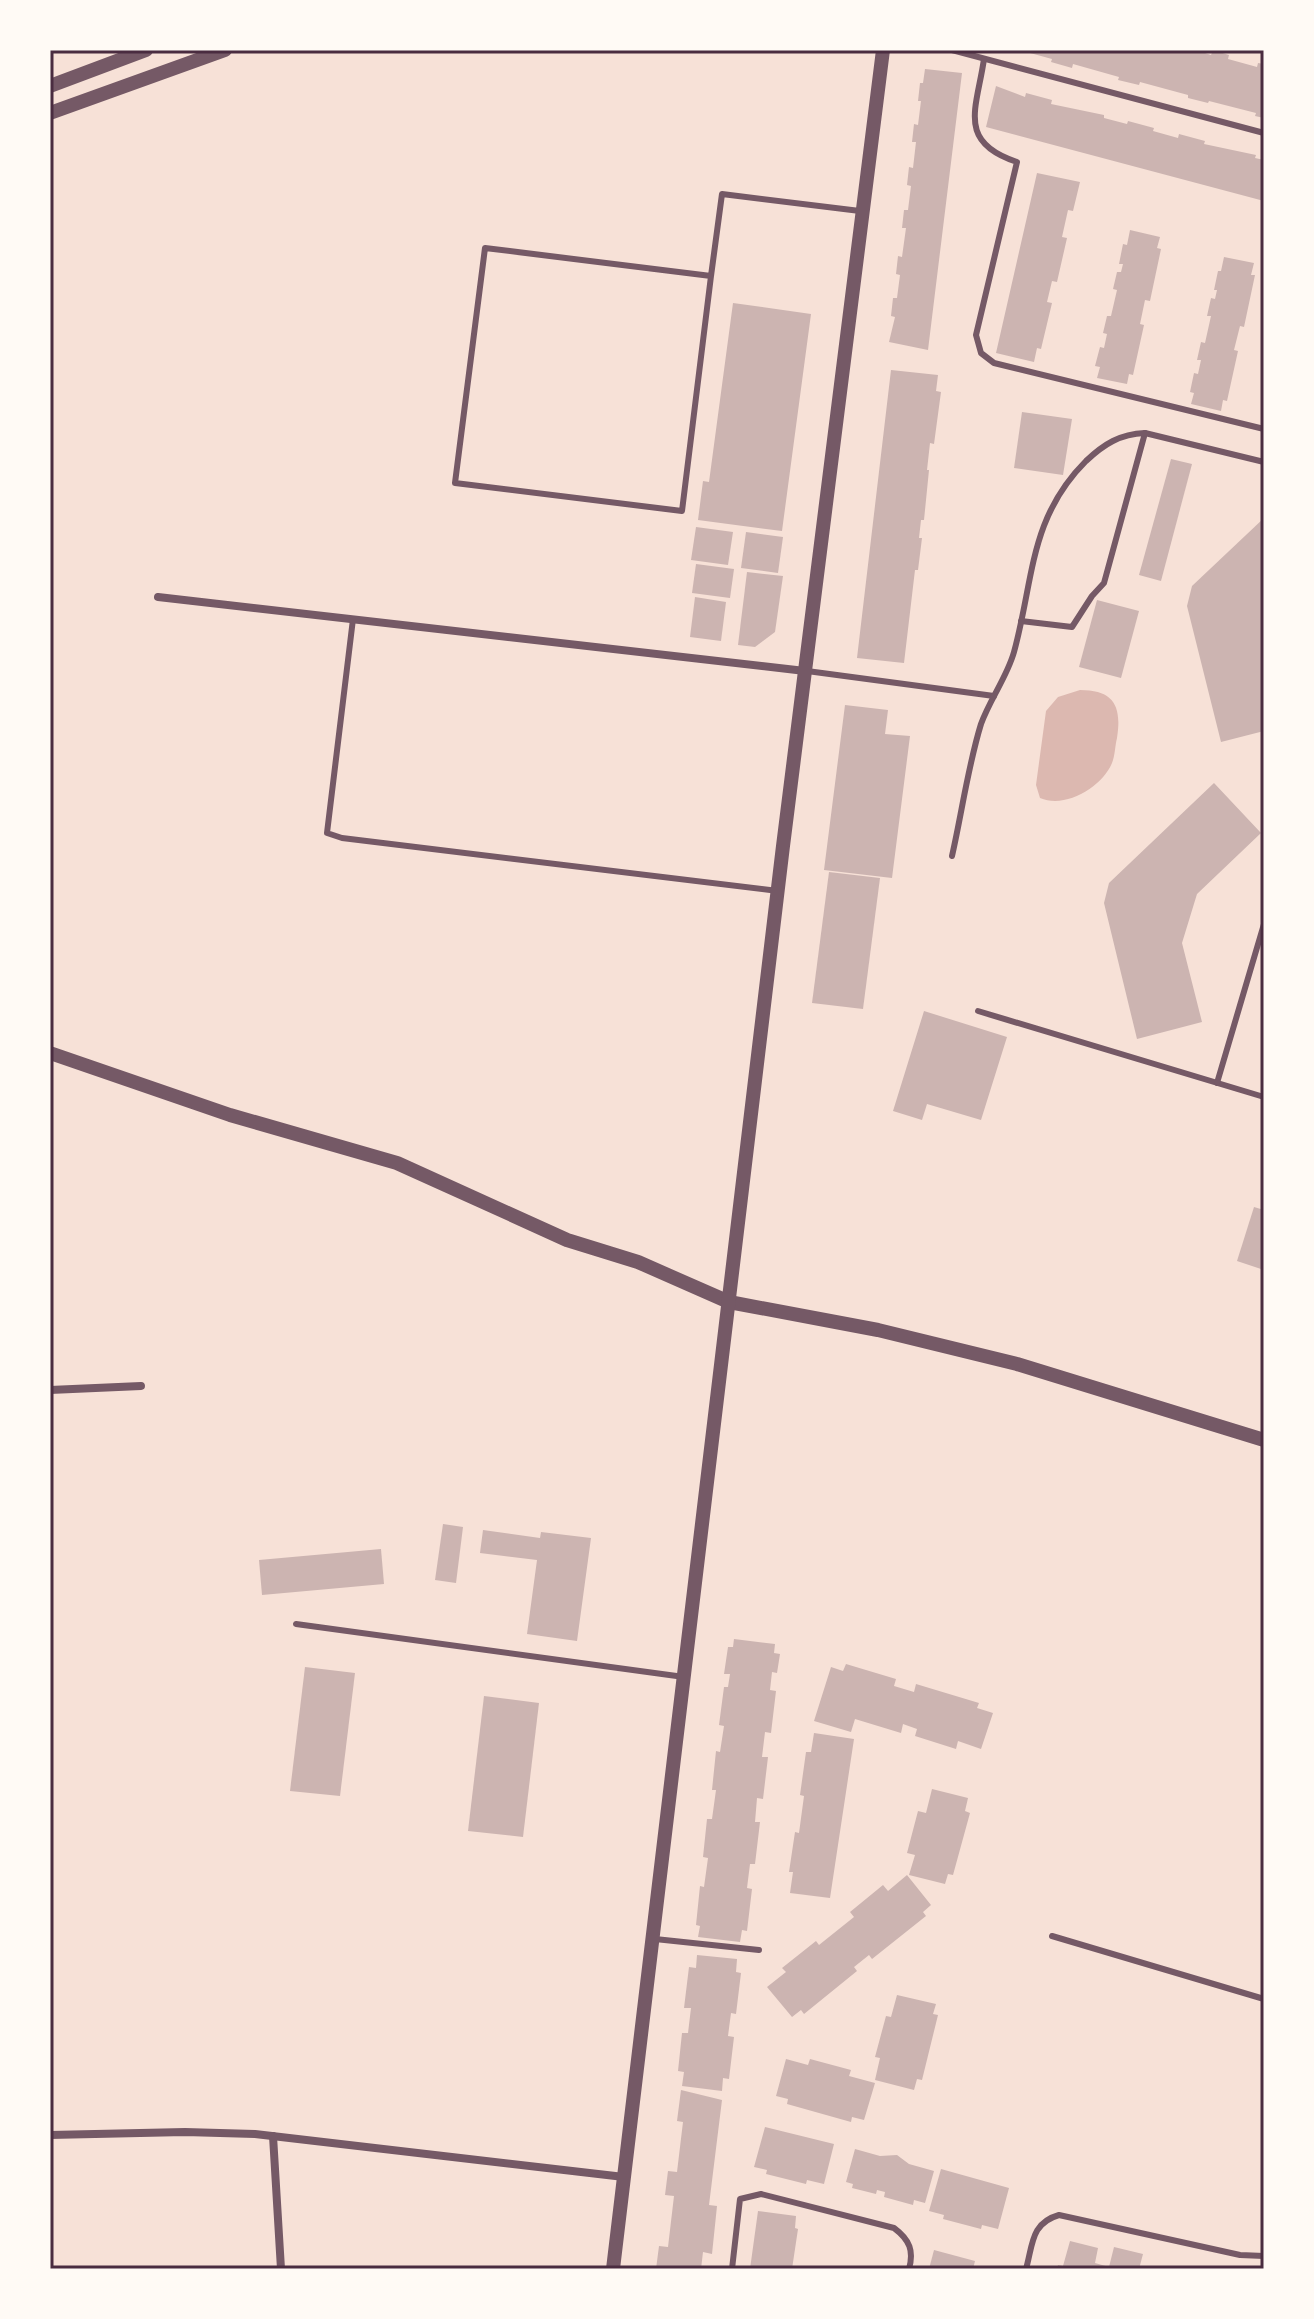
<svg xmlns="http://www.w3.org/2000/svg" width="1314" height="2319" viewBox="0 0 1314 2319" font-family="Jost,sans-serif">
<rect width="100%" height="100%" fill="#f7e1d7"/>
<path fill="#dcb8b0" d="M 1080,690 C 1114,690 1122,706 1117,738 C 1115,746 1115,756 1112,763 C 1102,787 1066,809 1040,798 L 1036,785 L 1046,711 L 1058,697 Z"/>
<g fill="#ccb4b1">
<path d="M 1031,50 L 1206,50 L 1205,53 L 1211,55 L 1213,50 L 1229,55 L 1228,59 L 1257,67 L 1258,63 L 1264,64 L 1264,118 L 1255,116 L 1256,113 L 1209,101 L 1208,103 L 1188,98 L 1188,95 L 1140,82 L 1139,85 L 1118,80 L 1119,77 L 1073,64 L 1072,68 L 1051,62 L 1052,59 L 1030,53 Z"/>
<path d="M 925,69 L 962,73 L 928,350 L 889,342 L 895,317 L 891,316 L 893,298 L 897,298 L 900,275 L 896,274 L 898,256 L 902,257 L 906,228 L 902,228 L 904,210 L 908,210 L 911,186 L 907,185 L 909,167 L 913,168 L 916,142 L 912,142 L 914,124 L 918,125 L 921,101 L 918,101 L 920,83 L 923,83 Z"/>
<path d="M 996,86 L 1025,97 L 1026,93 L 1052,100 L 1051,104 L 1104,115 L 1104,118 L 1127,124 L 1128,121 L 1154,128 L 1153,131 L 1178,138 L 1179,134 L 1205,141 L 1204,144 L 1256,155 L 1255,158 L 1264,160 L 1264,201 L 986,127 Z"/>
<path d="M 1037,173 L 1080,182 L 1073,211 L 1068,210 L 1062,237 L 1067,238 L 1057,282 L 1052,281 L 1047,302 L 1052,303 L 1041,349 L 1037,348 L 1034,362 L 996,353 Z"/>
<path d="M 1130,230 L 1160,237 L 1157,248 L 1161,249 L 1150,301 L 1145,300 L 1140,324 L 1144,325 L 1133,375 L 1129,374 L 1127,384 L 1097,378 L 1100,367 L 1095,366 L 1100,347 L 1104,348 L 1107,334 L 1103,333 L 1107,316 L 1111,316 L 1117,290 L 1113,289 L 1117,272 L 1121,272 L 1123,264 L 1119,264 L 1123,244 L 1127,245 Z"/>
<path d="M 1224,257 L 1254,263 L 1251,275 L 1255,275 L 1244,327 L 1240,326 L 1234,350 L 1238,351 L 1227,401 L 1223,400 L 1221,411 L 1191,404 L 1194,393 L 1190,392 L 1194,373 L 1198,374 L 1201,360 L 1197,360 L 1201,342 L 1205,343 L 1211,316 L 1207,316 L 1211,298 L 1215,299 L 1217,290 L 1214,290 L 1218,271 L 1221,271 Z"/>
<path d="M 733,303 L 811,314 L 782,531 L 698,520 L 703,481 L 709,482 Z"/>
<path d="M 891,370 L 938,375 L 936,391 L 941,392 L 934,444 L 930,443 L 927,470 L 929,470 L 924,520 L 921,520 L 919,538 L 922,538 L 918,570 L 915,570 L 904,663 L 857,658 Z"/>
<path d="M 1022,412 L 1072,419 L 1063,475 L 1014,468 Z"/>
<path d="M 1171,459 L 1192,464 L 1161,581 L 1139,575 Z"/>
<path d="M 1264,518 L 1264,731 L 1221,742 L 1187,606 L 1192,586 Z"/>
<path d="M 696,527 L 733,532 L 728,565 L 691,560 Z"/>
<path d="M 746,532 L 783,537 L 778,573 L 741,568 Z"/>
<path d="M 696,564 L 734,569 L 730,598 L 692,593 Z"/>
<path d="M 747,572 L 783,576 L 775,632 L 755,647 L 738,645 Z"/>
<path d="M 695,597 L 726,602 L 721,641 L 690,637 Z"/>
<path d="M 1097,600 L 1139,611 L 1121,678 L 1079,667 Z"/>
<path d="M 845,705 L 888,710 L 885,734 L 910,736 L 892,878 L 824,870 Z"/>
<path d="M 1214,783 L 1261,833 L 1197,894 L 1182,943 L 1202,1022 L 1137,1039 L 1104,903 L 1109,883 Z"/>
<path d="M 829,872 L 880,878 L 863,1009 L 812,1003 Z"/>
<path d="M 924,1011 L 1007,1037 L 981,1120 L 927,1104 L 922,1120 L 893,1111 Z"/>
<path d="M 1254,1207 L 1264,1210 L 1264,1270 L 1237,1261 Z"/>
<path d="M 443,1524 L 463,1527 L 456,1583 L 435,1580 Z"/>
<path d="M 483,1530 L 540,1538 L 541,1532 L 591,1538 L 577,1641 L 527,1634 L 537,1560 L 480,1553 Z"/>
<path d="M 381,1549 L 384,1584 L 262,1595 L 259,1560 Z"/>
<path d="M 734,1639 L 775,1644 L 774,1653 L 780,1654 L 777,1673 L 772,1672 L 770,1690 L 776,1691 L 771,1733 L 765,1732 L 762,1757 L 768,1757 L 763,1799 L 757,1798 L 755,1822 L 760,1822 L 755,1864 L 750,1864 L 747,1888 L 752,1889 L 747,1931 L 742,1930 L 740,1942 L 698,1937 L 700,1926 L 696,1925 L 700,1886 L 704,1887 L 708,1858 L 703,1857 L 707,1819 L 712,1819 L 716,1790 L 712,1790 L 716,1751 L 720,1752 L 724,1726 L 719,1725 L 724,1687 L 728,1687 L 730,1674 L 724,1674 L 728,1647 L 733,1647 Z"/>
<path d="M 846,1664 L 896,1679 L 894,1686 L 914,1692 L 916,1684 L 979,1703 L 977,1708 L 993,1713 L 981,1749 L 958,1741 L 956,1749 L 915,1736 L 917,1729 L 903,1724 L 901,1733 L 855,1719 L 851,1732 L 814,1721 L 831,1667 L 843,1671 Z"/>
<path d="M 305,1667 L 355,1673 L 340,1796 L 290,1791 Z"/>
<path d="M 484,1696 L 539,1703 L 523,1837 L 468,1831 Z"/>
<path d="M 814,1733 L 854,1739 L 830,1898 L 790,1893 L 793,1872 L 789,1872 L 795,1832 L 799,1833 L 804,1796 L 800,1795 L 806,1752 L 811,1752 Z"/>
<path d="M 932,1789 L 968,1798 L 965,1811 L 970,1813 L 953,1875 L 948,1874 L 945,1884 L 909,1875 L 915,1855 L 907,1853 L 918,1811 L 926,1813 Z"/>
<path d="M 907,1875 L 931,1905 L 923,1912 L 926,1916 L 872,1959 L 869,1955 L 854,1967 L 857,1971 L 804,2014 L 801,2010 L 792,2017 L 767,1987 L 786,1972 L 782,1968 L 816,1941 L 819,1945 L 854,1917 L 850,1912 L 883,1885 L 888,1891 Z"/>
<path d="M 697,1955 L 737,1959 L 736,1972 L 741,1973 L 736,2014 L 731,2013 L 728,2036 L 734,2037 L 729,2079 L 723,2078 L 722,2091 L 682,2086 L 684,2072 L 678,2071 L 682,2033 L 688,2033 L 691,2008 L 684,2008 L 689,1967 L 696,1968 Z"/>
<path d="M 897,1995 L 936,2004 L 933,2014 L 938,2015 L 922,2080 L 917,2079 L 914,2090 L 875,2080 L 880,2058 L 875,2057 L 886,2016 L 891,2017 Z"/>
<path d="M 786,2059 L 808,2065 L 810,2059 L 851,2070 L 849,2076 L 875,2083 L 864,2120 L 852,2117 L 851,2122 L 787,2104 L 788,2099 L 776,2096 Z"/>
<path d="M 681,2090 L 722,2100 L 709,2205 L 717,2206 L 712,2254 L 703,2252 L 701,2269 L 656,2269 L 659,2246 L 668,2247 L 674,2196 L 665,2195 L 668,2171 L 677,2172 L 683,2122 L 677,2121 Z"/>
<path d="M 765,2127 L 834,2144 L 824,2184 L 807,2180 L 806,2184 L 766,2174 L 767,2170 L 754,2167 Z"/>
<path d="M 855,2149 L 880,2156 L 897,2155 L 909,2164 L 934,2171 L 925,2203 L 914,2200 L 913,2205 L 884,2197 L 885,2192 L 877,2190 L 876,2194 L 852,2188 L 853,2184 L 846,2182 Z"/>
<path d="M 941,2169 L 1009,2188 L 998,2229 L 982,2225 L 981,2229 L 943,2219 L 944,2215 L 929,2211 Z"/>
<path d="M 758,2211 L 796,2216 L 795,2228 L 798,2229 L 792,2269 L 750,2269 Z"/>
<path d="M 1070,2241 L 1098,2248 L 1095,2263 L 1109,2267 L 1114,2247 L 1143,2254 L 1139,2269 L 1057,2269 L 1058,2265 L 1063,2266 Z"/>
<path d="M 934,2250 L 975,2261 L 973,2269 L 929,2269 Z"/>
</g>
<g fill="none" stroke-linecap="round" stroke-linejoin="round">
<g stroke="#755966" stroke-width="6">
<path d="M 952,50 L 1264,133"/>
<path d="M 984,59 C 977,108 956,142 1017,162 L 976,335 L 981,353 L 994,363 L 1264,429"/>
<path d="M 711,276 L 682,511 L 455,483 L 485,248 L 711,276 L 722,194 L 860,211"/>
<path d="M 353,619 L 327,833 L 342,838 L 778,891"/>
<path d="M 1021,621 L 1072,627 L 1092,596 L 1104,583 L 1145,433"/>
<path d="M 807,671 L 994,696"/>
<path d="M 952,856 C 962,812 968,766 981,724 C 990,699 1007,677 1014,652 C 1034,579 1029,518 1086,461 C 1104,444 1120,434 1145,433 L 1264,462"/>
<path d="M 978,1011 L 1264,1097"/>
<path d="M 1217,1083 L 1264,924"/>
<path d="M 296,1624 L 684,1677"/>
<path d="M 1052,1936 L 1264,1999"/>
<path d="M 655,1939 L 759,1950"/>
<path d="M 732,2269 L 740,2199 L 761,2194 L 894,2228 C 910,2240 914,2251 909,2269"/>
<path d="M 1026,2269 C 1033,2244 1031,2223 1059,2215 L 1240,2255 L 1264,2256"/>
</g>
<g stroke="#755966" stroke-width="8">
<path d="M 158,597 L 805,671"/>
<path d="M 50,1390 L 141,1386"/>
<path d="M 50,2135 L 185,2132 L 255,2134 L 624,2177"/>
<path d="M 273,2136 L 281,2269"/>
</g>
<g stroke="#755966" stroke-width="14">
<path d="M 50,86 L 146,50"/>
<path d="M 50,113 L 225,50"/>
<path d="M 50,1053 L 230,1115 L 397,1163 L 567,1240 L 638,1262 L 729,1302 L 878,1330 L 1017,1364 L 1264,1440"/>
<path d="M 613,2269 L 783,846 L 883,50"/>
</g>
</g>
<rect width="1314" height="2319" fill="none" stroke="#fffaf5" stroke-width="104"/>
<rect x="52" y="52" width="1210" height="2215" fill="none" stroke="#4a2c40" stroke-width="3"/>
</svg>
